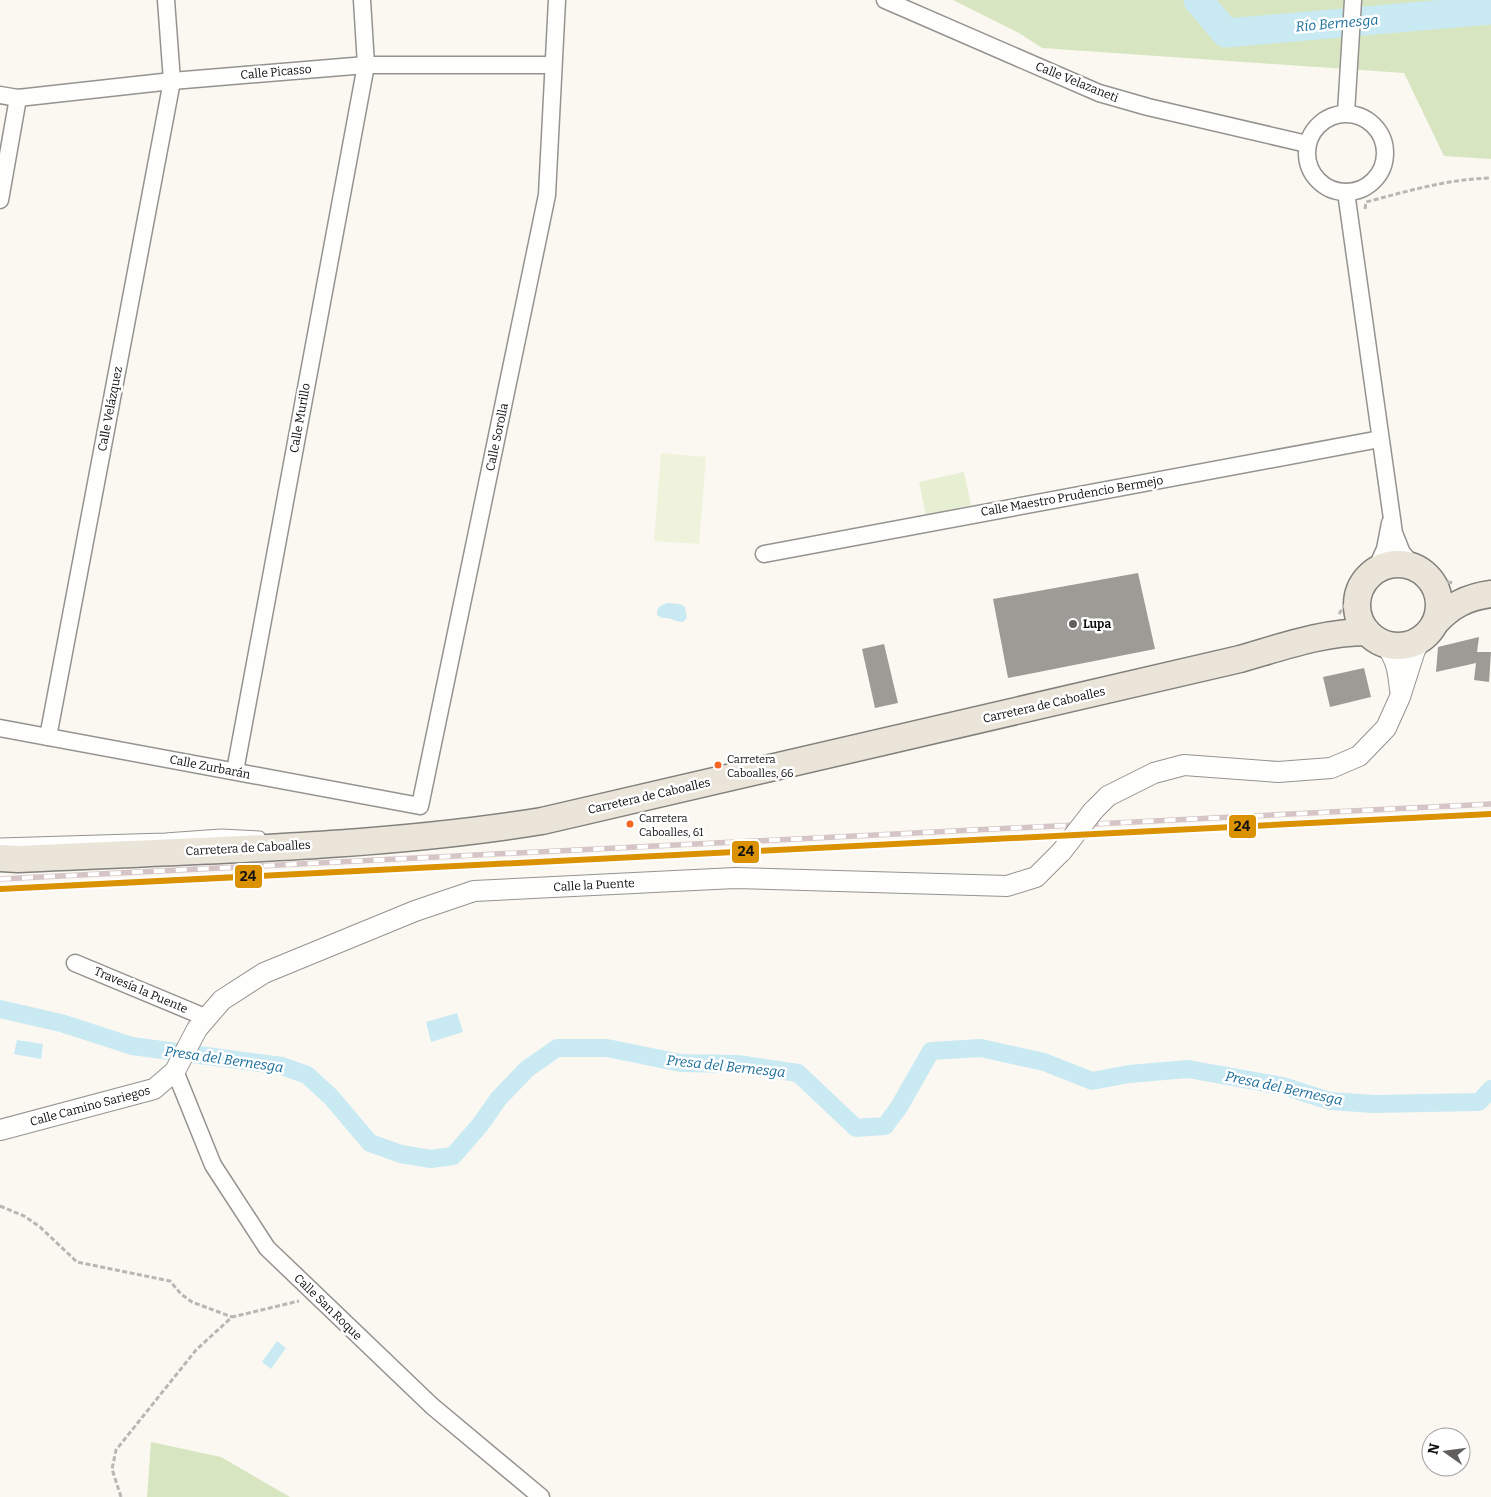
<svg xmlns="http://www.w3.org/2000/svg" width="1491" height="1497" viewBox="0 0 1491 1497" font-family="Bitter,serif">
<rect width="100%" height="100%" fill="#fbf8f1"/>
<path fill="#e6efd2" d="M 964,472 L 971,505 L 926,515 L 919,482 Z"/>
<g fill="#d7e6c0">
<path d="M 953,0 L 1447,0 L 1473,7 L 1491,5 L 1491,159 L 1444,156 L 1404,73 L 1042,48 L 1019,33 Z"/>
<path d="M 151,1442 L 221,1457 L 290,1497 L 147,1497 Z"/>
</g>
<path fill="#eff3dc" d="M 661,453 L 706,457 L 699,544 L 654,541 Z"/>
<g fill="#c9e9f3">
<path d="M 667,603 L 680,604 L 685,607 L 687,618 L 683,622 C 674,622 671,617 662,618 L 657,615 L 657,611 L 660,606 Z"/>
<path d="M 457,1013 L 463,1032 L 431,1042 L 426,1022 Z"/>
<path d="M 17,1040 L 43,1044 L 41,1059 L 14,1054 Z"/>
<path d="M 277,1341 L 286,1348 L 271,1369 L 262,1362 Z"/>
</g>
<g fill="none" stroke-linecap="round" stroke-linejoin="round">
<path stroke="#c9e9f3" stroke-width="18" d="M 0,1009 L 61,1023 L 132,1046 L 282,1066 L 307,1075 L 331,1097 L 370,1143 L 401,1154 L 431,1159 L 453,1156 L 480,1125 L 499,1098 L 527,1069 L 557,1048 L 607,1048 L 681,1063 L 738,1064 L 798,1073 L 856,1128 L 885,1126 L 899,1107 L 931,1051 L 981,1048 L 1044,1062 L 1092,1081 L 1129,1074 L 1188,1069 L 1283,1086 L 1330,1101 L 1374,1104 L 1479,1102 L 1491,1089"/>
<path stroke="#c9e9f3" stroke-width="29" d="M 1198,0 L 1226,33 L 1491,10"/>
</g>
<g fill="#9e9b97">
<path d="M 1138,573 L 1155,649 L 1008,678 L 993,599 Z"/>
<path d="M 1479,637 L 1477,652 L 1491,652 L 1489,682 L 1474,680 L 1476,663 L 1436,672 L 1438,647 Z"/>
<path d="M 884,644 L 898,703 L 875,708 L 862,649 Z"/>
<path d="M 1364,668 L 1371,697 L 1330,707 L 1323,677 Z"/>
</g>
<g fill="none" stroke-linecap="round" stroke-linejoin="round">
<g stroke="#949390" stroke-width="11">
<path id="service" d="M 0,843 L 165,838 L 221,834 L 260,836"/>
</g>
<g stroke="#949390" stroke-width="19">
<g id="minor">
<path d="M 885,0 L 1099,93 L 1148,107 L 1307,144"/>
<path d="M 0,95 L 18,98 L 172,81 L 366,65 L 553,65"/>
<path d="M 1346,113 L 1353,0"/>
<circle cx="1346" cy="153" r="39"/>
<path d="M 1346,192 L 1394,533 L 1402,553 L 1415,567"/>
<path d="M 0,200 L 18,98"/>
<path d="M 764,554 L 1380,439"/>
<path d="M 1375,571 L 1385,549 L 1390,523"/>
<path d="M 0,728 L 420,806 L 547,195 L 557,0"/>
<path d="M 48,737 L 172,81 L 166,0"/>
<path d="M 235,771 L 366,65 L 362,0"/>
<path d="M 75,963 L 207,1018"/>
<path d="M 175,1071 L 213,1165 L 267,1248 L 432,1406 L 541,1497"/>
</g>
</g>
<g stroke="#949390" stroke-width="22">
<g id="tertiary">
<path d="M 1386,645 C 1397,661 1398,671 1400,690"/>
<path d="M 1093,811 L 1108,796 L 1154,773 L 1184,765 L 1278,772 L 1331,768 L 1359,756 L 1386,728 L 1400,697 L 1415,650 L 1421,640"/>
<path d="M 0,1130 L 154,1089 L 175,1071 L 197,1029 L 222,1000 L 264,973 L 415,911 L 474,891 L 735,878 L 1007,886 L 1036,877 L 1062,851"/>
</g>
</g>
<g stroke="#81807d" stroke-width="29">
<g id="primary">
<circle cx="1398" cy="605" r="41"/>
<path d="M 1436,622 C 1451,605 1468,597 1491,594"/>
<path d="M 0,858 L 18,859 C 193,850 369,849 542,821 L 1240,659 C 1282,647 1323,632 1367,632"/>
</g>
</g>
<g stroke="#b8b7b6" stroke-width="3" stroke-dasharray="5 2.5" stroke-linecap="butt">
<path d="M 1365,209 L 1366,202 C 1408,191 1448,179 1491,178"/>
<circle cx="1396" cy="604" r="49"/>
<path d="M 1440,580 L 1453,583"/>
<path d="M 1339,614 L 1348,600"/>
<path d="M 0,1206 L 24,1216 L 40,1227 L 77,1262 L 170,1281 L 181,1294 L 192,1302 L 232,1317"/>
<path d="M 121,1497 L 112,1469 L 116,1450 L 196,1350 L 232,1317 L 299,1301"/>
</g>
<use href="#service" stroke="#fefefd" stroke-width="9"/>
<use href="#minor" stroke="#fefefd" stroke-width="16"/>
<use href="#tertiary" stroke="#fefefd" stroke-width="20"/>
<use href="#primary" stroke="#ebe5d9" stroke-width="26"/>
<g stroke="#d6c5c6" stroke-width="5.5">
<path id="rail" d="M 0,879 L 1491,804"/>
</g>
<use href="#rail" stroke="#fff" stroke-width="4" stroke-dasharray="11" stroke-linecap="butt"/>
<g stroke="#949390" stroke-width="22" stroke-linecap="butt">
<path id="tertiary-bridge" d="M 1062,851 L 1093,811"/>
</g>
<use href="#tertiary-bridge" stroke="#fefefd" stroke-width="20"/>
<g stroke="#fff" stroke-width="10">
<path id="rail-1" d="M 0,889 L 1491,814"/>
</g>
<use href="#rail-1" stroke="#db9202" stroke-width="6"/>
</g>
<circle fill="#605f5d" stroke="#fff" stroke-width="2" cx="1073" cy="624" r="5"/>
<g fill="#f26522" stroke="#fff" stroke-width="2">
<circle cx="718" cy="765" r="4.5"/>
<circle cx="630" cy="824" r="4.5"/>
</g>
<g text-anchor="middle" stroke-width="5" stroke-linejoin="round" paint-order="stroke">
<g font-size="11" fill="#0d0d0d" stroke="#fff" text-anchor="start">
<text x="727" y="763">Carretera<tspan x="727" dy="14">Caboalles, 66</tspan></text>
<text x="639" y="822">Carretera<tspan x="639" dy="14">Caboalles, 61</tspan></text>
</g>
<g font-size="12" fill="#0d0d0d" stroke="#fff">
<text transform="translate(276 72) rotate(-5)" y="4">Calle Picasso</text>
<text transform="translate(1077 82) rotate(22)" y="4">Calle Velazaneti</text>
<text transform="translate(110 409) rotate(-79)" y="4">Calle Velázquez</text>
<text transform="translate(300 418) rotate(-80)" y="4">Calle Murillo</text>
<text transform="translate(497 437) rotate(-78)" y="4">Calle Sorolla</text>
<text transform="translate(1072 496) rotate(-10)" y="4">Calle Maestro Prudencio Bermejo</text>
<text transform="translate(1044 705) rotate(-13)" y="4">Carretera de Caboalles</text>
<text transform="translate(210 767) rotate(11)" y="4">Calle Zurbarán</text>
<text transform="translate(649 796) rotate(-13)" y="4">Carretera de Caboalles</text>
<text transform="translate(248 848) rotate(-3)" y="4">Carretera de Caboalles</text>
<text transform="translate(594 885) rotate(-3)" y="4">Calle la Puente</text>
<text transform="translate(141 990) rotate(23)" y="4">Travesía la Puente</text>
<text transform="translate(90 1106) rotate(-15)" y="4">Calle Camino Sariegos</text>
<text transform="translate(328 1307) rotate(44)" y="4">Calle San Roque</text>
</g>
<g font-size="12" font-weight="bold" fill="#0d0d0d" stroke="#fff" text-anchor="start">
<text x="1083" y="628">Lupa</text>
</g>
<g font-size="14" font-style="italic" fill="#1a6e9b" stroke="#fff">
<text transform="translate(1337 23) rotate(-5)" y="5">Río Bernesga</text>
<text transform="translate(224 1059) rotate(8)" y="5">Presa del Bernesga</text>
<text transform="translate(726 1066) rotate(6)" y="5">Presa del Bernesga</text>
<text transform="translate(1284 1088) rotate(12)" y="5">Presa del Bernesga</text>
</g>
</g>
<g stroke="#fff" stroke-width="2">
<rect x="1228" y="814" width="29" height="25" rx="5" fill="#db9202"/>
<rect x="731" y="840" width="29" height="24" rx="5" fill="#db9202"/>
<rect x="234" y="864" width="29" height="25" rx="5" fill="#db9202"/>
</g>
<g font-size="14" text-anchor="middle" font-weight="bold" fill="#111">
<text x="1242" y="831">24</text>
<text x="746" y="856">24</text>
<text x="248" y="881">24</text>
</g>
<g transform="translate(1446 1452) rotate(284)"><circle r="24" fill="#ffffff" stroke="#9e9e9e"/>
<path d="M0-4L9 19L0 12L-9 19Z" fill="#605f5d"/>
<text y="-8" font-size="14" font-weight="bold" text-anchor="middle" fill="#0d0d0d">N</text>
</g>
</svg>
